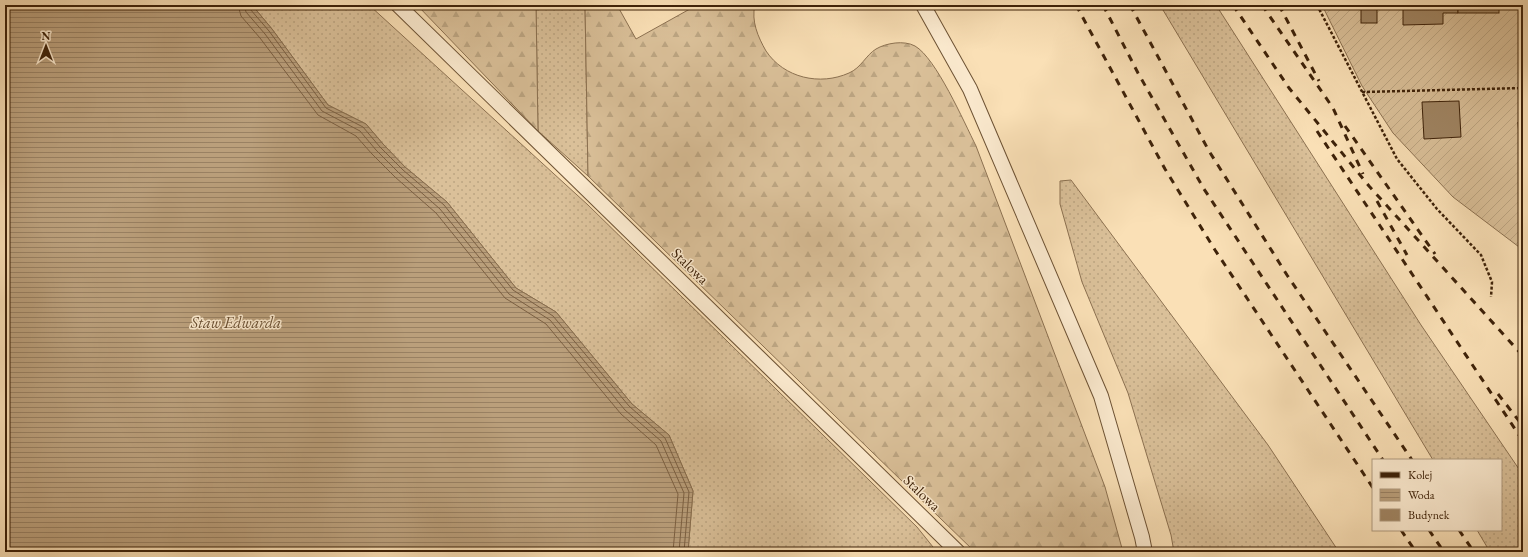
<svg xmlns="http://www.w3.org/2000/svg" width="1528" height="557" viewBox="0 0 1528 557" font-family="'EB Garamond',serif">
<defs>
<pattern id="grass-dots" width="8" height="8" patternUnits="userSpaceOnUse"><rect width="8" height="8" fill="#dac099"/><path d="M2 2h.1M6 6h.1" fill="none" stroke="#bca582" stroke-width="1.8" stroke-linecap="round"/></pattern>
<pattern id="forest-firs" width="22" height="20" patternUnits="userSpaceOnUse"><rect width="22" height="20" fill="#dac099"/><path d="M5 1l3.5 6h-7zM16 11l3.5 6h-7z" fill="#bca582"/></pattern>
<pattern id="garden-furrows" width="10" height="10" patternUnits="userSpaceOnUse"><rect width="10" height="10" fill="#dac099"/><path d="M-1 1l2-2M0 10L10 0M9 11l2-2" fill="none" stroke="#bca582"/></pattern>
<pattern id="water-rules" width="6" height="5" patternUnits="userSpaceOnUse"><rect width="6" height="5" fill="#ba9f7b"/><path d="M0 2.5h6" fill="none" stroke="#998163"/></pattern>
</defs>
<rect width="100%" height="100%" fill="#fae0b6"/>
<filter id="stains"><feTurbulence type="fractalNoise" baseFrequency=".005" numOctaves="4"/><feColorMatrix values="0 0 0 0 .2 0 0 0 0 .09 0 0 0 0 .02 0 0 0 .5 -.17"/></filter>
<radialGradient id="worn" r=".72"><stop offset=".6" stop-color="#630" stop-opacity="0"/><stop offset="1" stop-color="#630" stop-opacity=".3"/></radialGradient>
<g fill="url(#grass-dots)" stroke="#8c7151">
<path d="M 252,5 L 369,5 L 588,205 L 917,527 L 937,552 L 688,552 L 693,491 L 669,435 L 632,404 L 556,312 L 516,288 L 447,202 L 405,167 L 383,144 L 366,124 L 328,105 L 272,29 Z"/>
<path d="M 536,5 L 585,5 L 588,176 L 538,131 Z"/>
<path d="M 1160,5 L 1216,5 L 1421,325 L 1523,475 L 1523,552 L 1490,552 L 1477,530 L 1501,530 L 1501,460 L 1433,460 Z"/>
<path d="M 1071,180 L 1268,445 L 1339,552 L 1174,552 L 1171,535 L 1128,393 L 1082,282 L 1060,204 L 1060,181 Z"/>
</g>
<g fill="url(#forest-firs)" stroke="#8c7151">
<path d="M 417,5 L 536,5 L 538,131 Z"/>
<path d="M 585,5 L 617,5 L 636,39 L 697,5 L 755,5 C 751,21 758,37 766,51 C 784,78 820,86 849,73 C 861,68 866,55 876,49 C 886,43 904,40 915,46 C 936,58 964,122 976,146 L 1105,487 L 1123,552 L 975,552 L 588,176 Z"/>
</g>
<path fill="url(#garden-furrows)" stroke="#8c7151" d="M 1322,5 L 1523,5 L 1523,250 L 1453,197 L 1393,133 L 1362,86 Z"/>
<path fill="url(#water-rules)" stroke="#886d4d" d="M 5,5 L 252,5 L 272,29 L 328,105 L 366,124 L 383,144 L 405,167 L 447,202 L 516,288 L 556,312 L 632,404 L 669,435 L 693,491 L 688,552 L 5,552 Z"/>
<g fill="none" stroke-linecap="round" stroke-linejoin="round">
<g stroke="#7c6042" stroke-width="1">
<path d="M 238,5 L 241,16 L 260,38 L 318,115 L 356,136 L 372,154 L 395,177 L 436,213 L 505,298 L 546,324 L 621,414 L 656,445 L 678,494 L 673,552"/>
<path d="M 244,5 L 246,12 L 265,34 L 322,111 L 360,131 L 376,150 L 399,173 L 440,209 L 509,294 L 550,320 L 625,410 L 661,441 L 684,493 L 679,552"/>
<path d="M 249,5 L 250,9 L 269,31 L 326,108 L 363,127 L 380,147 L 403,170 L 444,205 L 513,290 L 553,316 L 629,406 L 665,438 L 689,492 L 684,552"/>
</g>
</g>
<g fill="#a08563" stroke="#3e2209">
<rect x="1361" y="5" width="16" height="18"/>
<path d="M 1403,5 L 1458,5 L 1458,13 L 1443,13 L 1443,24 L 1403,25 Z"/>
<rect x="1458" y="5" width="41" height="8"/>
<path d="M 1459,101 L 1461,137 L 1424,139 L 1422,102 Z"/>
<path d="M 1518,122 L 1523,122 L 1523,155 L 1520,155 Z"/>
</g>
<g fill="none" stroke-linecap="round" stroke-linejoin="round">
<g stroke="#6d5234" stroke-width="16">
<g id="lane">
<path d="M 398,5 L 958,552"/>
<path d="M 923,5 L 970,89 L 1101,396 L 1142,537 L 1145,552"/>
</g>
</g>
<g stroke="#3e2209" stroke-width="2.5" stroke-dasharray="3 2" stroke-linecap="butt">
<path d="M 1317,5 L 1397,159 L 1437,209 L 1481,255 L 1492,282 L 1491,297"/>
<path d="M 1362,92 L 1523,88"/>
</g>
<use href="#lane" stroke="#fcebd0" stroke-width="14"/>
<g stroke="#3e2209" stroke-width="3" stroke-dasharray="7 7" stroke-linecap="butt">
<path d="M 1076,5 L 1165,169 L 1215,250 L 1373,488"/>
<path d="M 1103,5 L 1138,73 L 1204,189 L 1383,460"/>
<path d="M 1130,5 L 1209,151 L 1287,275 L 1412,460"/>
<path d="M 1233,5 L 1289,88 L 1369,186 L 1523,356"/>
<path d="M 1262,5 L 1333,108 L 1363,174"/>
<path d="M 1279,5 L 1319,81"/>
<path d="M 1345,126 L 1435,254"/>
<path d="M 1317,131 L 1523,441"/>
<path d="M 1377,201 L 1407,255"/>
<path d="M 1498,394 L 1523,426"/>
<path d="M 1401,530 L 1416,552"/>
<path d="M 1429,530 L 1444,552"/>
<path d="M 1459,530 L 1474,552"/>
</g>
</g>
<g text-anchor="middle" stroke-width="3" stroke-linejoin="round" paint-order="stroke">
<g font-size="15" fill="#3e2209" stroke="#fcebd0">
<text transform="translate(690 266) rotate(44)" y="5">Stalowa</text>
<text transform="translate(922 493) rotate(44)" y="5">Stalowa</text>
</g>
<g font-size="16" font-style="italic" fill="#694e31" stroke="#fcebd0">
<text x="236" y="328">Staw Edwarda</text>
</g>
</g>
<rect width="1528" height="557" fill="none" stroke="#fae0b6" stroke-width="20"/>
<rect x="6" y="6" width="1516" height="545" fill="none" stroke="#3e2209" stroke-width="2"/>
<rect x="10" y="10" width="1508" height="537" fill="none" stroke="#3e2209"/>
<rect x="1372" y="459" width="130" height="72" fill="#fcebd0" stroke="#b09b80"/>
<rect x="1380" y="472" width="20" height="6" fill="#3e2209" stroke="#b09b80"/>
<text x="1408" y="479" font-size="12" fill="#3e2209">Kolej</text>
<rect x="1380" y="489" width="20" height="12" fill="url(#water-rules)" stroke="#b09b80"/>
<text x="1408" y="499" font-size="12" fill="#3e2209">Woda</text>
<rect x="1380" y="509" width="20" height="12" fill="#a08563" stroke="#b09b80"/>
<text x="1408" y="519" font-size="12" fill="#3e2209">Budynek</text>
<g transform="translate(46 46)" stroke="#fcebd0" stroke-width="3" paint-order="stroke">
<path d="M0-3L7 15L0 10L-7 15Z" fill="#3e2209"/>
<text y="-6" font-size="11" font-weight="bold" text-anchor="middle" fill="#3e2209">N</text>
</g>
<rect width="100%" height="100%" filter="url(#stains)"/>
<rect width="100%" height="100%" fill="url(#worn)"/>
</svg>
